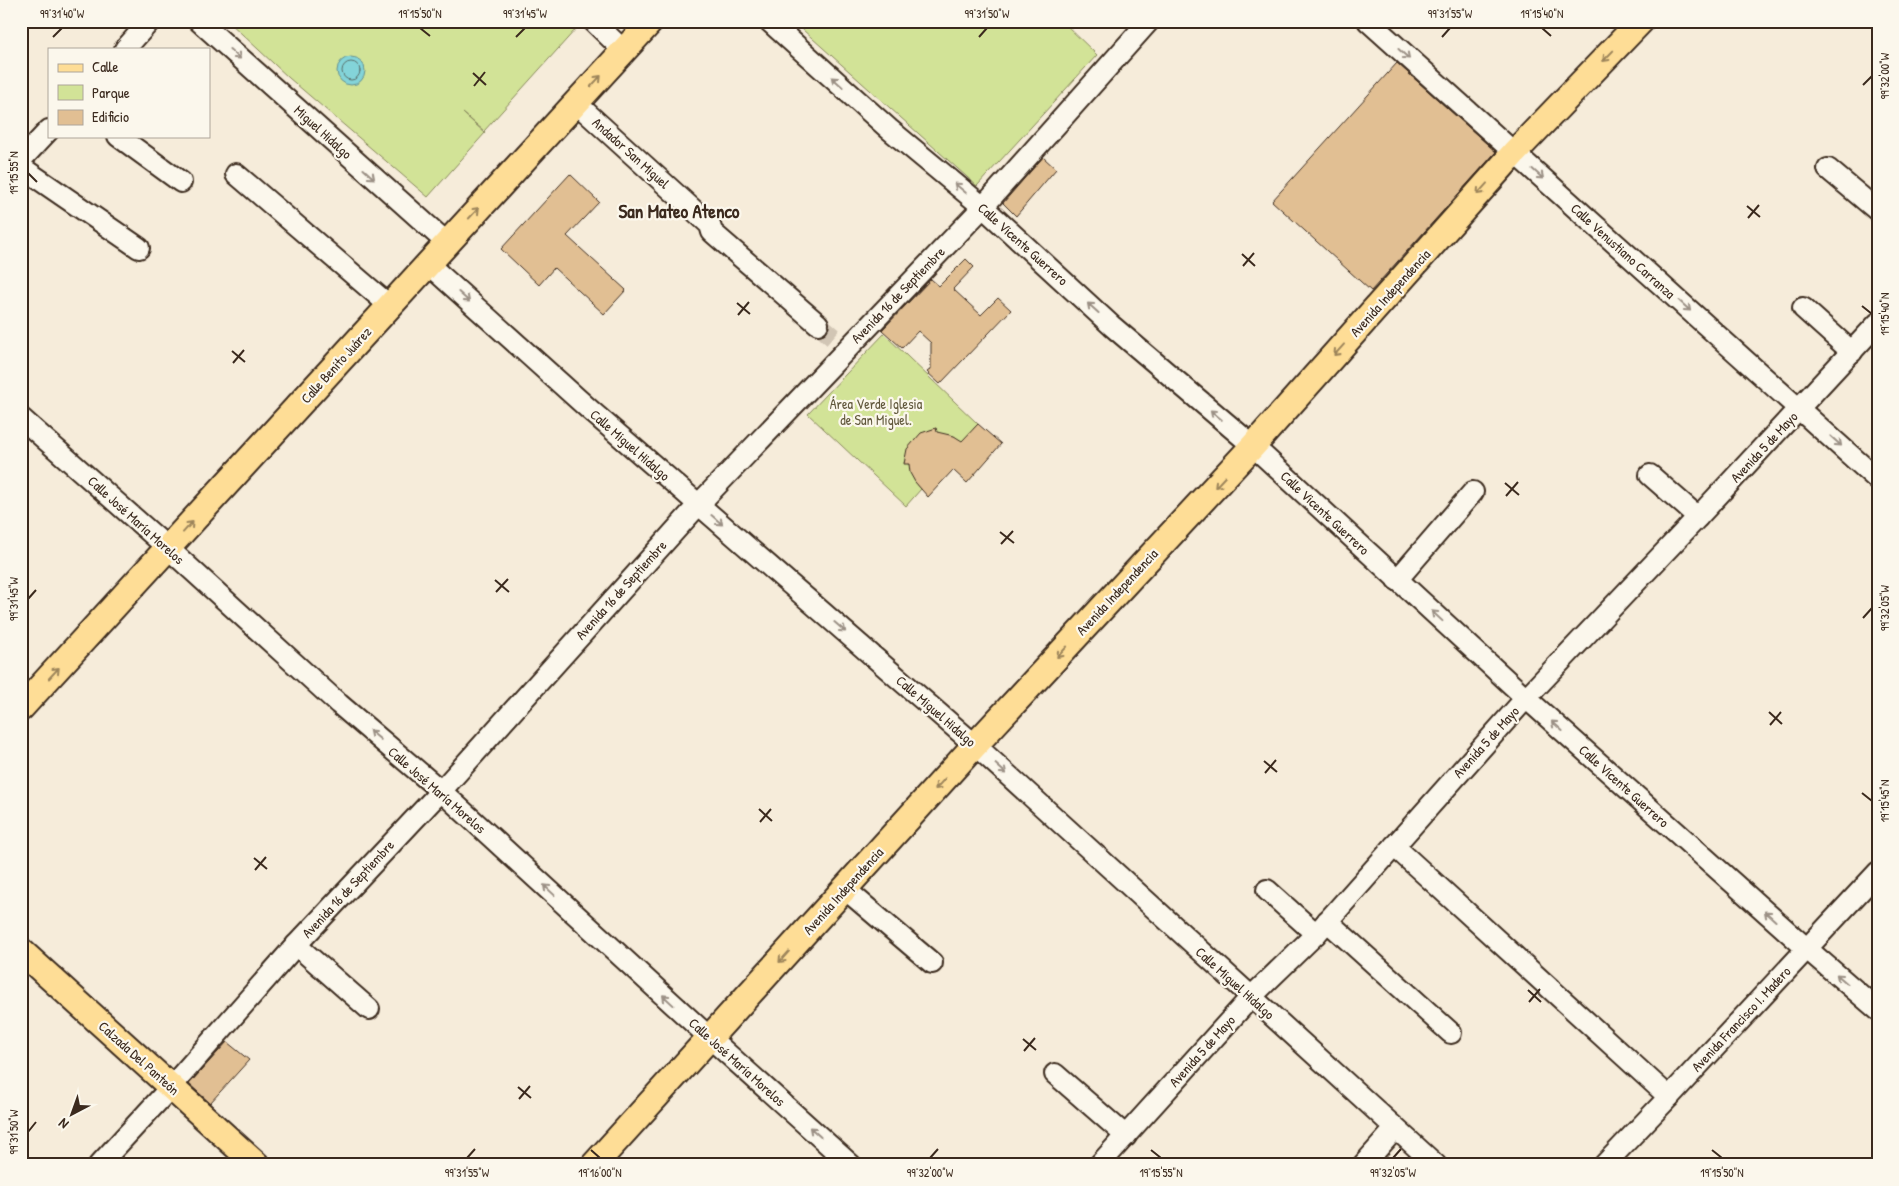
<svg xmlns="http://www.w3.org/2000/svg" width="1899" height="1186" viewBox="0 0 1899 1186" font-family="'Patrick Hand',sans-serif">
<rect width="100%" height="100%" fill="#f6ecda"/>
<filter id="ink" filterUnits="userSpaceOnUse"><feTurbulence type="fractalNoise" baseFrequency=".02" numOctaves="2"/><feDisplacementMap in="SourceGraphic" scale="10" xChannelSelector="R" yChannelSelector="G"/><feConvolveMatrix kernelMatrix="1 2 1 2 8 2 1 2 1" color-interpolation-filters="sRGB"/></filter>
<g filter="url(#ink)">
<g fill="#d2e397" stroke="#86865a">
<path d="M 228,21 L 568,21 L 576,29 L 484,131 L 463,113 L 485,133 L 428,197 L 289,78 Z"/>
<path d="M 793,21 L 1062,21 L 1097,55 L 977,186 Z"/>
<path d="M 884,334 L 978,424 L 973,429 L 981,437 L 962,442 L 954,436 L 937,433 L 936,428 C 917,435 909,443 904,463 L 909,464 C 911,474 914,481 921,489 L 906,506 L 808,414 Z"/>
</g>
<circle fill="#83d4d9" stroke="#66908e" cx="351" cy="71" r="14"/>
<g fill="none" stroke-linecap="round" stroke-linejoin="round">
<circle stroke="#586e69" stroke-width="1" cx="351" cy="71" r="9"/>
</g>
<g fill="#e1bf93" stroke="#3b2a1e">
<path d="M 1397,63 L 1496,152 L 1371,291 L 1272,201 Z"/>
<path d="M 1043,157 L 1056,169 L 1016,216 L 1003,203 Z"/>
<path d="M 570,174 L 599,202 L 567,236 L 626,290 L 604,314 L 554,268 L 539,285 L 501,249 Z"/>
<path d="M 966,259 L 974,267 L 953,289 L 981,315 L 998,298 L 1011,310 L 940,384 L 927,372 L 931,369 L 931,343 L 918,331 L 902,348 L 882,330 L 931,279 L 939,286 Z"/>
<path d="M 978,424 L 1001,444 L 967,483 L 953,470 L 928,497 L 915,482 L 910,473 L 909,464 L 904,464 L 907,449 L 921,433 L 936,428 L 937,432 L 954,436 L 962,441 Z"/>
<path d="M 227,1042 L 249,1060 L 210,1103 L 189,1084 Z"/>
</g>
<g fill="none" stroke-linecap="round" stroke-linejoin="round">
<path stroke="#d1c5b4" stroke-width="20" stroke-dasharray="20 10" stroke-linecap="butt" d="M 818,324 L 840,343"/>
<g stroke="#3b2a1e" stroke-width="24">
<g id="minor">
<path d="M 199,21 L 447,243"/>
<path d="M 593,21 L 624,51"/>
<path d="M 769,21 L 889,129 L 983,207 L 1112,326 L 1253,446 L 1526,698 L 1806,948 L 1878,1010"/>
<path d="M 1368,21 L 1878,480"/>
<path d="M 125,49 L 150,21"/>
<path d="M 576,103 L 710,225 L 712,232 L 818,324"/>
<path d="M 118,136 L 181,182"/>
<path d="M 21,160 L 49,130"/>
<path d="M 21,167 L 139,248"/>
<path d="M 1828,169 L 1878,211"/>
<path d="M 236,174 L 390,306"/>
<path d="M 428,264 L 590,410 L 975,745 L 1436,1165"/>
<path d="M 1803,308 L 1852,352"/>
<path d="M 21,418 L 169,549 L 339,704 L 441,791 L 710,1038 L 851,1165"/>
<path d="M 1650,475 L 1698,517"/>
<path d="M 1397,580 L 1473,492"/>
<path d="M 1394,846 L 1669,1097"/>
<path d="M 845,889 L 932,963"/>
<path d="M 1267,890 L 1316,934"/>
<path d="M 1327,921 L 1451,1033"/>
<path d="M 296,945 L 369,1009"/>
<path d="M 1055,1074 L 1126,1136"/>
<path d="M 99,1165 L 171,1087 L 296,945 L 441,791 L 699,504 L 983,207 L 1149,21"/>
<path d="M 1099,1165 L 1251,997 L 1316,934 L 1526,698 L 1698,517 L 1878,323"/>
<path d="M 1363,1165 L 1395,1129"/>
<path d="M 1604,1165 L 1669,1097 L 1878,872"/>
</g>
</g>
<g stroke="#3b2a1e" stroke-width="29">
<g id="major">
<path d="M 21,708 L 651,21"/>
<path d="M 21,951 L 257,1165"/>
<path d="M 594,1165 L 975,745 L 1253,446 L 1514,153 L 1641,21"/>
</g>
</g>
<use href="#minor" stroke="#fbf7ec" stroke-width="20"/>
<use href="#major" stroke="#fedd96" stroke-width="25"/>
</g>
<defs><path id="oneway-shaft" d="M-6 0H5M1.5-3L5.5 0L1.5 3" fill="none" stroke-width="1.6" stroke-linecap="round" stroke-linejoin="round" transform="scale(1.25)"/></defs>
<g stroke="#9b9085">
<use href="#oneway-shaft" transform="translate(235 54) rotate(42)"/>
<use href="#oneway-shaft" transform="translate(1404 54) rotate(42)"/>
<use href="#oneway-shaft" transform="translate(837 82) rotate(-138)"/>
<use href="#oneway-shaft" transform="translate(369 174) rotate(42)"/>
<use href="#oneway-shaft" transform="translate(1538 174) rotate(42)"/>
<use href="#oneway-shaft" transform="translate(960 188) rotate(-140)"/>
<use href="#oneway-shaft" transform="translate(464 297) rotate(42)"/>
<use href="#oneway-shaft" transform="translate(1685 306) rotate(42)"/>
<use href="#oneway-shaft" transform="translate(1093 308) rotate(-138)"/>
<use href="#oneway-shaft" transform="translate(1216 415) rotate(-140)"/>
<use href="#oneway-shaft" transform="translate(1836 441) rotate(42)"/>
<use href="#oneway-shaft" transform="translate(717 520) rotate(41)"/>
<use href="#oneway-shaft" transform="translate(1437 616) rotate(-137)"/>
<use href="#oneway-shaft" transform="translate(840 627) rotate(41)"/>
<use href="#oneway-shaft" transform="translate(1557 726) rotate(-138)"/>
<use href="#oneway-shaft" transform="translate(375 735) rotate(-140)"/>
<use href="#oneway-shaft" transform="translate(1001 769) rotate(42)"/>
<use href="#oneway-shaft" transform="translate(549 890) rotate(-137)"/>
<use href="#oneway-shaft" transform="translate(1770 916) rotate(-138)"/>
<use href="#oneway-shaft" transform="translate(1842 979) rotate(-139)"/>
<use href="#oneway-shaft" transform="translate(668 1000) rotate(-137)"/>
<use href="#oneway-shaft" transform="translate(815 1132) rotate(-138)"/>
</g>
<g stroke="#9c845a">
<use href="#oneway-shaft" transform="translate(1608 56) rotate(134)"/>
<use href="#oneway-shaft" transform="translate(596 81) rotate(-47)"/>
<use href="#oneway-shaft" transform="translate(1482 189) rotate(132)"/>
<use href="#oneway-shaft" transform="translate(474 213) rotate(-47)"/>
<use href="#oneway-shaft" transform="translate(1339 350) rotate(132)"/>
<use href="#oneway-shaft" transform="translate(1220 482) rotate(133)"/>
<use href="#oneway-shaft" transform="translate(188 527) rotate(-48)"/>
<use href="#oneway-shaft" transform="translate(1062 652) rotate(133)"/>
<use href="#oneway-shaft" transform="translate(54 673) rotate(-47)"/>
<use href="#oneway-shaft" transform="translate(940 784) rotate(132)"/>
<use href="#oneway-shaft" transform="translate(784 957) rotate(132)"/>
</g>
</g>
<path fill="none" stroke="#3b2a1e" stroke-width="2" d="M 420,28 L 430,36M 1542,28 L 1551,36M 53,37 L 62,28M 516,37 L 525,28M 979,37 L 987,28M 1442,37 L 1450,28M 473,73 L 486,85M 1863,85 L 1872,76M 474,86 L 485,72M 28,173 L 37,182M 1747,206 L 1760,217M 1748,218 L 1759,205M 1242,254 L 1255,266M 1243,266 L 1254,253M 737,303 L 750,314M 1862,306 L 1872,314M 738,315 L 749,302M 232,351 L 245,362M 233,363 L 244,350M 1505,483 L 1519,495M 1506,496 L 1518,482M 1000,532 L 1014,543M 1001,544 L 1013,531M 495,580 L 509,592M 496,592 L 508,579M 28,599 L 36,590M 1863,618 L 1872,608M 1769,712 L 1782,724M 1770,725 L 1781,712M 1264,761 L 1277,772M 1265,773 L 1276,760M 1862,793 L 1872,801M 759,809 L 772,821M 760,822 L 771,809M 254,858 L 267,869M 255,870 L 266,857M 1528,990 L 1541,1002M 1529,1002 L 1540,989M 1023,1039 L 1036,1050M 1024,1051 L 1035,1038M 518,1087 L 531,1098M 519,1099 L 530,1086M 28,1132 L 36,1122M 591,1150 L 600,1158M 1151,1150 L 1161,1158M 1712,1150 L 1722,1158M 467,1158 L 475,1149M 930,1158 L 938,1149M 1393,1158 L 1401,1149"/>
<g text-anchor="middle" stroke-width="4.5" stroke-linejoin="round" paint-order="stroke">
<g font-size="14" fill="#3b2a1e" stroke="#fbf7ec">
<text transform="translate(323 132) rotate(42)" y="5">Miguel Hidalgo</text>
<text transform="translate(631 153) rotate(42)" y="5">Andador San Miguel</text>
<text transform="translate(1023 244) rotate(42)" y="5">Calle Vicente Guerrero</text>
<text transform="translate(1623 251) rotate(42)" y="5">Calle Venustiano Carranza</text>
<text transform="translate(1390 293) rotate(-48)" y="5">Avenida Independencia</text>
<text transform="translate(898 295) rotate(-46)" y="5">Avenida 16 de Septiembre</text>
<text transform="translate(336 365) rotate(-48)" y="5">Calle Benito Juárez</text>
<text transform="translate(630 445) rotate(41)" y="5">Calle Miguel Hidalgo</text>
<text transform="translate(1764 447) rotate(-47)" y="5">Avenida 5 de Mayo</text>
<text transform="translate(1325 513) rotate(43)" y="5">Calle Vicente Guerrero</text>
<text transform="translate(136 520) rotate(42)" y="5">Calle José María Morelos</text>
<text transform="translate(621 590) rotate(-48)" y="5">Avenida 16 de Septiembre</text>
<text transform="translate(1117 592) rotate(-47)" y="5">Avenida Independencia</text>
<text transform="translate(936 711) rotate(41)" y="5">Calle Miguel Hidalgo</text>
<text transform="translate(1486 742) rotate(-48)" y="5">Avenida 5 de Mayo</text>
<text transform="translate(1624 786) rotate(42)" y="5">Calle Vicente Guerrero</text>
<text transform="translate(437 790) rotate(41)" y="5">Calle José María Morelos</text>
<text transform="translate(348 889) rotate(-47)" y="5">Avenida 16 de Septiembre</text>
<text transform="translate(843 891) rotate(-48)" y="5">Avenida Independencia</text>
<text transform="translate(1235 983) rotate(42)" y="5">Calle Miguel Hidalgo</text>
<text transform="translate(1741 1019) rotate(-47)" y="5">Avenida Francisco I. Madero</text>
<text transform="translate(1202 1051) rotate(-48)" y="5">Avenida 5 de Mayo</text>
<text transform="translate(139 1058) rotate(42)" y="5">Calzada Del Panteón</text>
<text transform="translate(737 1062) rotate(42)" y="5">Calle José María Morelos</text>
</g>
<g font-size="14" fill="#61583c" stroke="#fbf7ec">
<text x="876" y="409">Área Verde Iglesia<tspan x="876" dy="16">de San Miguel.</tspan></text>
</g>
<g font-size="19" font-weight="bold" fill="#3b2a1e" stroke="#fbf7ec">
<text x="679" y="218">San Mateo Atenco</text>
</g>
</g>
<rect width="1899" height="1186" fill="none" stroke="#fbf7ec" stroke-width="55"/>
<rect x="48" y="48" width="162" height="90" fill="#fbf7ec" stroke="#aea59a"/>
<rect x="58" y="64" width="25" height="8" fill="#fedd96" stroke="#aea59a"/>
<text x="92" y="72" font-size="15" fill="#3b2a1e">Calle</text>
<rect x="58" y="85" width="25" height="15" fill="#d2e397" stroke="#aea59a"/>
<text x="92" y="98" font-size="15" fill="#3b2a1e">Parque</text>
<rect x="58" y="110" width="25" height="15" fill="#e1bf93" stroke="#aea59a"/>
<text x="92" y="122" font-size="15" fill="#3b2a1e">Edificio</text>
<g transform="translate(72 1114) rotate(221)" stroke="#fbf7ec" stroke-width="4" paint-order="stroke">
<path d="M0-4L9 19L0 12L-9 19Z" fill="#3b2a1e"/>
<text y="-8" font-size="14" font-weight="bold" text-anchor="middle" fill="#3b2a1e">N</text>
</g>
<rect x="28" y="28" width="1844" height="1130" fill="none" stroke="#3b2a1e" stroke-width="2"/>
<g font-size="12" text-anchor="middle" fill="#3b2a1e">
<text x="62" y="18">99°31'40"W</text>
<text x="420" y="18">19°15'50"N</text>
<text x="525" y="18">99°31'45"W</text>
<text x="987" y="18">99°31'50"W</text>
<text x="1450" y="18">99°31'55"W</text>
<text x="1542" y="18">19°15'40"N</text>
<text transform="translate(1885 76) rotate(-90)" y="4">99°32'00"W</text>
<text transform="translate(14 173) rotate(-90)" y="4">19°15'55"N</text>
<text transform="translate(1885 314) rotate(-90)" y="4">19°15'40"N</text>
<text transform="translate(14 599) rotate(-90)" y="4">99°31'45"W</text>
<text transform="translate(1885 608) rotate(-90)" y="4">99°32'05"W</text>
<text transform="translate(1885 801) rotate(-90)" y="4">19°15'45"N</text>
<text transform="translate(14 1132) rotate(-90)" y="4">99°31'50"W</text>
<text x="467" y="1177">99°31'55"W</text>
<text x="600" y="1177">19°16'00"N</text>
<text x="930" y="1177">99°32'00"W</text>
<text x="1161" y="1177">19°15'55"N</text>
<text x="1393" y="1177">99°32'05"W</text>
<text x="1722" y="1177">19°15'50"N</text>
</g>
</svg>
